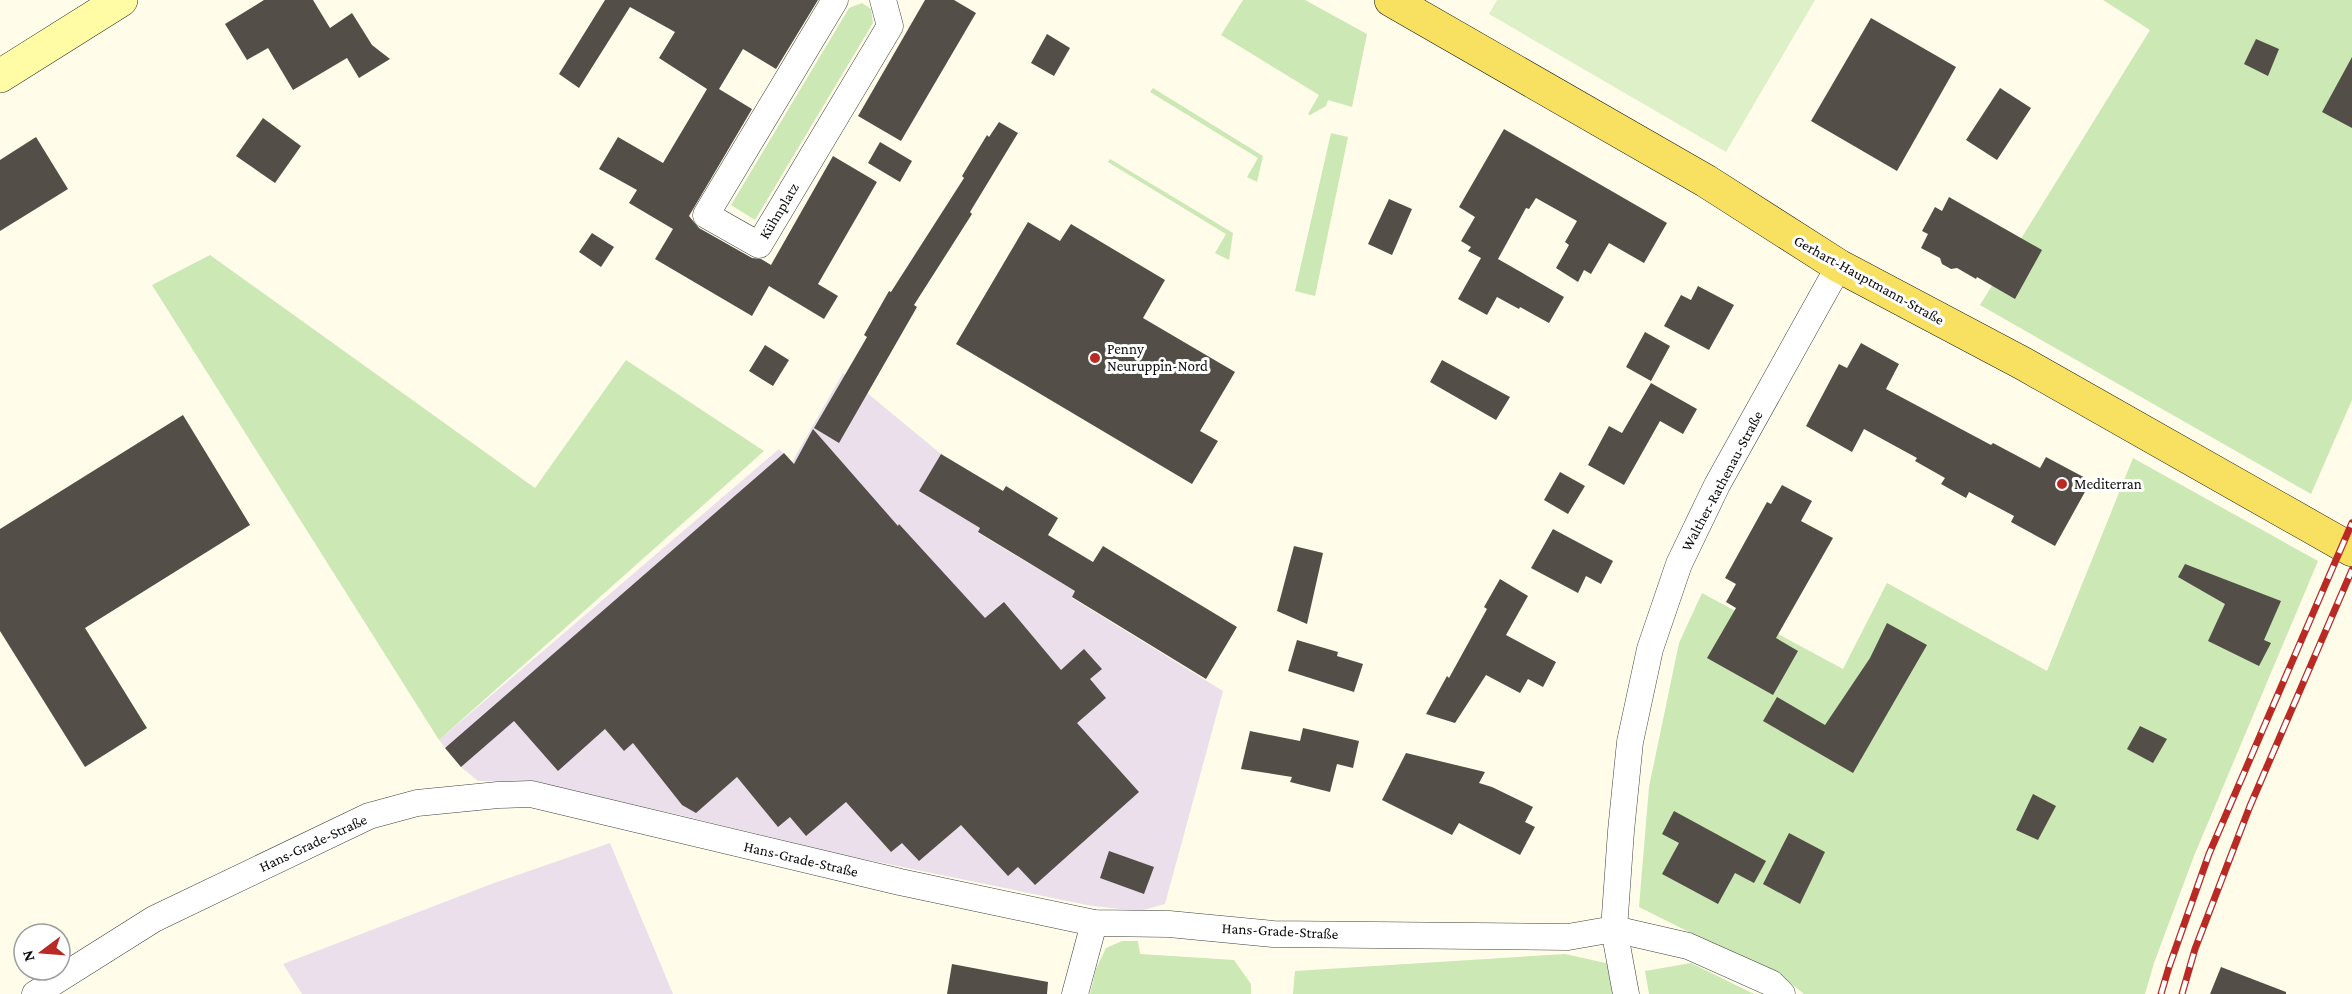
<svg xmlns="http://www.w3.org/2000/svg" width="2352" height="994" viewBox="0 0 2352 994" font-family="'Crimson Pro',serif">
<rect width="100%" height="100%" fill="#fffdea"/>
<g fill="#eadfeb">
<path d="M 843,373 L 941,454 L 919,491 L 980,528 L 978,533 L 1075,591 L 1072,598 L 1223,691 L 1165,904 L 1140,911 L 1092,906 L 839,854 L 680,815 L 530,782 L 478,781 L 461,767 L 439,740 L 779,449 L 792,462 Z"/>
<path d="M 610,843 L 673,994 L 302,994 L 283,964 L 494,883 Z"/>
</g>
<g fill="#cbe8b5">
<path d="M 1243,0 L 1305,0 L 1367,34 L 1352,107 L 1328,100 L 1326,106 L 1310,115 L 1308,114 L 1319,95 L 1221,35 Z"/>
<path d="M 2103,0 L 2352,0 L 2352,400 L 2311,494 L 1980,305 L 2150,30 Z"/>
<path d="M 862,3 L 871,9 L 873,23 L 755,220 L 731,205 L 849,8 Z"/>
<path d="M 1153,88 L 1263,156 L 1257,182 L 1247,177 L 1258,158 L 1150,92 Z"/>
<path d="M 1331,133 L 1348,137 L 1315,296 L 1295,291 Z"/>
<path d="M 1110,159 L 1233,233 L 1229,260 L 1215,253 L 1226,234 L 1108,162 Z"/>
<path d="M 210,255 L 535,488 L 626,360 L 764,451 L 439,740 L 152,285 Z"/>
<path d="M 2133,458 L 2318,561 L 2194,856 L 2154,963 L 2145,994 L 1804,994 L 1789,982 L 1639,907 L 1649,787 L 1679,643 L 1702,593 L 1843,669 L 1887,583 L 2047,671 Z"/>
<path d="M 1122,941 L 1138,941 L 1140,954 L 1234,960 L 1251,984 L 1251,994 L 1090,994 L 1096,969 L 1106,948 Z"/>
<path d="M 1565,954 L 1610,964 L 1614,994 L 1293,994 L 1295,971 Z"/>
<path d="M 1691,963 L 1754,994 L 1649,994 L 1645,971 Z"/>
</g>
<path fill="#def0c7" d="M 1497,0 L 1815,0 L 1726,152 L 1489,14 Z"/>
<g fill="#544e48">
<path d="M 264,0 L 313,0 L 330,28 L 352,13 L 372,45 L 390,59 L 359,78 L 347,58 L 293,90 L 268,48 L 247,60 L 225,24 Z"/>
<path d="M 605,0 L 818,0 L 776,69 L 743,49 L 719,89 L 752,109 L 689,216 L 699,228 L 752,258 L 761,259 L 771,265 L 833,156 L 877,182 L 818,284 L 838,296 L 824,319 L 769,286 L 752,316 L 655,259 L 673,229 L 629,203 L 637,190 L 599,169 L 618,137 L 663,163 L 707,89 L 659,58 L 675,32 L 630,7 L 579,88 L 559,74 Z"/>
<path d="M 925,0 L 954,0 L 976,13 L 901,141 L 858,116 Z"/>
<path d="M 1871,18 L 1956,67 L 1897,171 L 1811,121 Z"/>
<path d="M 1047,34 L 1070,48 L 1054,76 L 1031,63 Z"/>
<path d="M 2256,39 L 2279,49 L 2268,76 L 2244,64 Z"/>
<path d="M 2352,57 L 2352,128 L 2322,112 Z"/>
<path d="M 2000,88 L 2031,108 L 1997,160 L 1966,140 Z"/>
<path d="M 263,118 L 301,146 L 275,183 L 236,156 Z"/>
<path d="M 999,122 L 1018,133 L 970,212 L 972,214 L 914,305 L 917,307 L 839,443 L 814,428 L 867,337 L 864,335 L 889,291 L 891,292 L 964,178 L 962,176 L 987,135 L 989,137 Z"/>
<path d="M 1504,129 L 1667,223 L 1644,263 L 1609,243 L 1591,274 L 1584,270 L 1578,282 L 1556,268 L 1569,245 L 1565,242 L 1577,221 L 1536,198 L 1529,209 L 1526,208 L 1498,259 L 1564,297 L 1549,323 L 1520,307 L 1519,309 L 1497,297 L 1487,315 L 1458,299 L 1481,258 L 1468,251 L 1471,247 L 1461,241 L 1475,217 L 1459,207 Z"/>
<path d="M 36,137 L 68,189 L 0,231 L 0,160 Z"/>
<path d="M 880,142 L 912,161 L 900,182 L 868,163 Z"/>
<path d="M 1949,197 L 2042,250 L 2015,299 L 1977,277 L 1976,279 L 1957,268 L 1951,269 L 1942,264 L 1940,258 L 1921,248 L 1928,234 L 1922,231 L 1935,207 L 1942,211 Z"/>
<path d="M 1389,199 L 1412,209 L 1392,255 L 1368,244 Z"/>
<path d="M 1028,222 L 1060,241 L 1071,224 L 1165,280 L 1143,318 L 1235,372 L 1200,431 L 1218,441 L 1192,484 L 956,344 Z"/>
<path d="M 592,233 L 614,247 L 601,267 L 579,252 Z"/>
<path d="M 1698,286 L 1734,305 L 1709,350 L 1664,326 L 1681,295 L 1691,300 Z"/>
<path d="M 1645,332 L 1670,346 L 1651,381 L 1626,367 Z"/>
<path d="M 1861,343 L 1899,364 L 1886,389 L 1991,445 L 1993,443 L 2040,468 L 2046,457 L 2091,481 L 2055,546 L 2011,522 L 2014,516 L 1969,492 L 1966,498 L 1941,484 L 1945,478 L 1915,461 L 1917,458 L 1864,429 L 1852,452 L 1806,426 L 1839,364 L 1847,368 Z"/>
<path d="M 765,345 L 789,360 L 773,386 L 749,371 Z"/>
<path d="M 1442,360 L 1510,397 L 1496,420 L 1430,382 Z"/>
<path d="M 1651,383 L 1697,409 L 1683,434 L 1660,421 L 1624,485 L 1588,465 L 1609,426 L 1622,433 Z"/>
<path d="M 183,415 L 250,525 L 85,628 L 147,728 L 85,767 L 0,631 L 0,529 Z"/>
<path d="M 813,429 L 898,526 L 899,524 L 985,618 L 1004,602 L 1061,670 L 1084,649 L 1102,669 L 1090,679 L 1106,698 L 1077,723 L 1139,792 L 1035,885 L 1018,867 L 1008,876 L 961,825 L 919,861 L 902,843 L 891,852 L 846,802 L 806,836 L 790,817 L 778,827 L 737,777 L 696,813 L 682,805 L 633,743 L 624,751 L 605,729 L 558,771 L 514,721 L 461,767 L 445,748 L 784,453 L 794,464 Z"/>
<path d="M 941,454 L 1003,491 L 1006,486 L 1058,518 L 1048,535 L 1093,562 L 1103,546 L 1237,627 L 1206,679 L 1072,597 L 1075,591 L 978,532 L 980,528 L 919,491 Z"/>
<path d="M 1560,472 L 1585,486 L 1568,514 L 1544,500 Z"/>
<path d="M 1782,485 L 1812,501 L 1801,521 L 1833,538 L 1776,638 L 1798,651 L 1773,695 L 1707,658 L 1736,608 L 1726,602 L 1736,584 L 1725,578 L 1767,502 L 1771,504 Z"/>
<path d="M 1553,529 L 1613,561 L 1601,584 L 1586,576 L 1578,593 L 1531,568 Z"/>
<path d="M 1294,546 L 1323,553 L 1307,624 L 1277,611 Z"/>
<path d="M 2185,564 L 2281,601 L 2264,640 L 2271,643 L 2259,666 L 2208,641 L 2225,604 L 2178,577 Z"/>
<path d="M 1500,579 L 1528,596 L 1506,635 L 1556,662 L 1543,687 L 1528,679 L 1520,693 L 1486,675 L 1455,723 L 1426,714 L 1447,676 L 1449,678 L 1487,609 L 1484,607 Z"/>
<path d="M 1887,623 L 1927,645 L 1853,773 L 1763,721 L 1777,697 L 1825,725 L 1870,658 Z"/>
<path d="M 1297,640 L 1338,652 L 1337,656 L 1363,664 L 1354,692 L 1288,671 Z"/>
<path d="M 2140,726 L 2167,739 L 2153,763 L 2127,749 Z"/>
<path d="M 1303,728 L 1359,741 L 1353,768 L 1337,764 L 1330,792 L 1290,782 L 1292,777 L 1241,769 L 1250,731 L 1300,741 Z"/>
<path d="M 1406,753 L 1485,772 L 1479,783 L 1492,787 L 1533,807 L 1525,822 L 1535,827 L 1520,855 L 1459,823 L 1452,835 L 1382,800 Z"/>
<path d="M 2033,794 L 2056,806 L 2038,840 L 2016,830 Z"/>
<path d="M 1674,811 L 1766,861 L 1754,883 L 1735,873 L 1718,904 L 1662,874 L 1679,843 L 1662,834 Z"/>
<path d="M 1789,833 L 1825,852 L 1800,904 L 1763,884 Z"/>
<path d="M 1109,851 L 1154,867 L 1144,894 L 1100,878 Z"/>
<path d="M 952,964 L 1048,982 L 1047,994 L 947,994 Z"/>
<path d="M 2221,967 L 2286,992 L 2286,994 L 2210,994 Z"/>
</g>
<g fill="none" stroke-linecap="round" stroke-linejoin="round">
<g stroke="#3f3f3f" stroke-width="27">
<g id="street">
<path d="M 835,0 L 706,215 L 759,245 L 890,26 L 883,0"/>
<path d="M 35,994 L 154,919 L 369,816 L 417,803 L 498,795 L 531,794 L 900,882 L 1094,923 L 1169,924 L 1273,934 L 1568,937 L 1614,929 L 1688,946 L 1771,983 L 1782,994"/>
<path d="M 1075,994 L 1094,923"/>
<path d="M 1626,994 L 1614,929 L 1621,831 L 1630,742 L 1650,649 L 1679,564 L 1717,485 L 1839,266"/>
</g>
</g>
<g stroke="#2e2e2e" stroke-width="34">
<path id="secondary" d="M 0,76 L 121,0"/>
</g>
<g stroke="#1d1d1d" stroke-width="34">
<path id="primary" d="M 1391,0 L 1706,181 L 1839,266 L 2024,364 L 2352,550"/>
</g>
<use href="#street" stroke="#fff" stroke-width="26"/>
<use href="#secondary" stroke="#fffca5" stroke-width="33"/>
<use href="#primary" stroke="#f8e061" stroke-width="33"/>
<g stroke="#ba2a25" stroke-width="7">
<g id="rail">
<path d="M 2161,994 L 2169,967 L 2209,854 L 2352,523"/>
<path d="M 2182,994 L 2195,949 L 2250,806 L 2352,570"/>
</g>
</g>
<use href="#rail" stroke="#fff" stroke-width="4.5" stroke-dasharray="14" stroke-linecap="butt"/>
</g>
<g fill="#ba2a25" stroke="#fff" stroke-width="2">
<circle cx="1095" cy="358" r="6"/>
<circle cx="2062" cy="484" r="6"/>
</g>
<g text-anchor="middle" stroke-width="6" stroke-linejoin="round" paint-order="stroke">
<g font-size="15" fill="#0c0c0c" stroke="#fff">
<text transform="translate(779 211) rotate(-59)" y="5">Kühnplatz</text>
<text transform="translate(1869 280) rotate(29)" y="5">Gerhart-Hauptmann-Straße</text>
<text transform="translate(1722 481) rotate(-62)" y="5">Walther-Rathenau-Straße</text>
<text transform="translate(313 843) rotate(-25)" y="5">Hans-Grade-Straße</text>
<text transform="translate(801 859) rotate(13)" y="5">Hans-Grade-Straße</text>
<text transform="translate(1280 931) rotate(3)" y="5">Hans-Grade-Straße</text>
</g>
<g font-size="15" fill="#0c0c0c" stroke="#fff" text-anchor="start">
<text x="1107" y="354">Penny<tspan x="1107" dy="17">Neuruppin-Nord</tspan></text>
<text x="2074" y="489">Mediterran</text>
</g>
</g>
<g transform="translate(42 952) rotate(254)"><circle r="28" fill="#ffffff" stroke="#9e9e9e" stroke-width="1.5"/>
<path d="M0-4.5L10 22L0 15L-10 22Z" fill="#ba2a25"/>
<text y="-9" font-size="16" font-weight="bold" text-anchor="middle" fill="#0c0c0c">N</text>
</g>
</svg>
